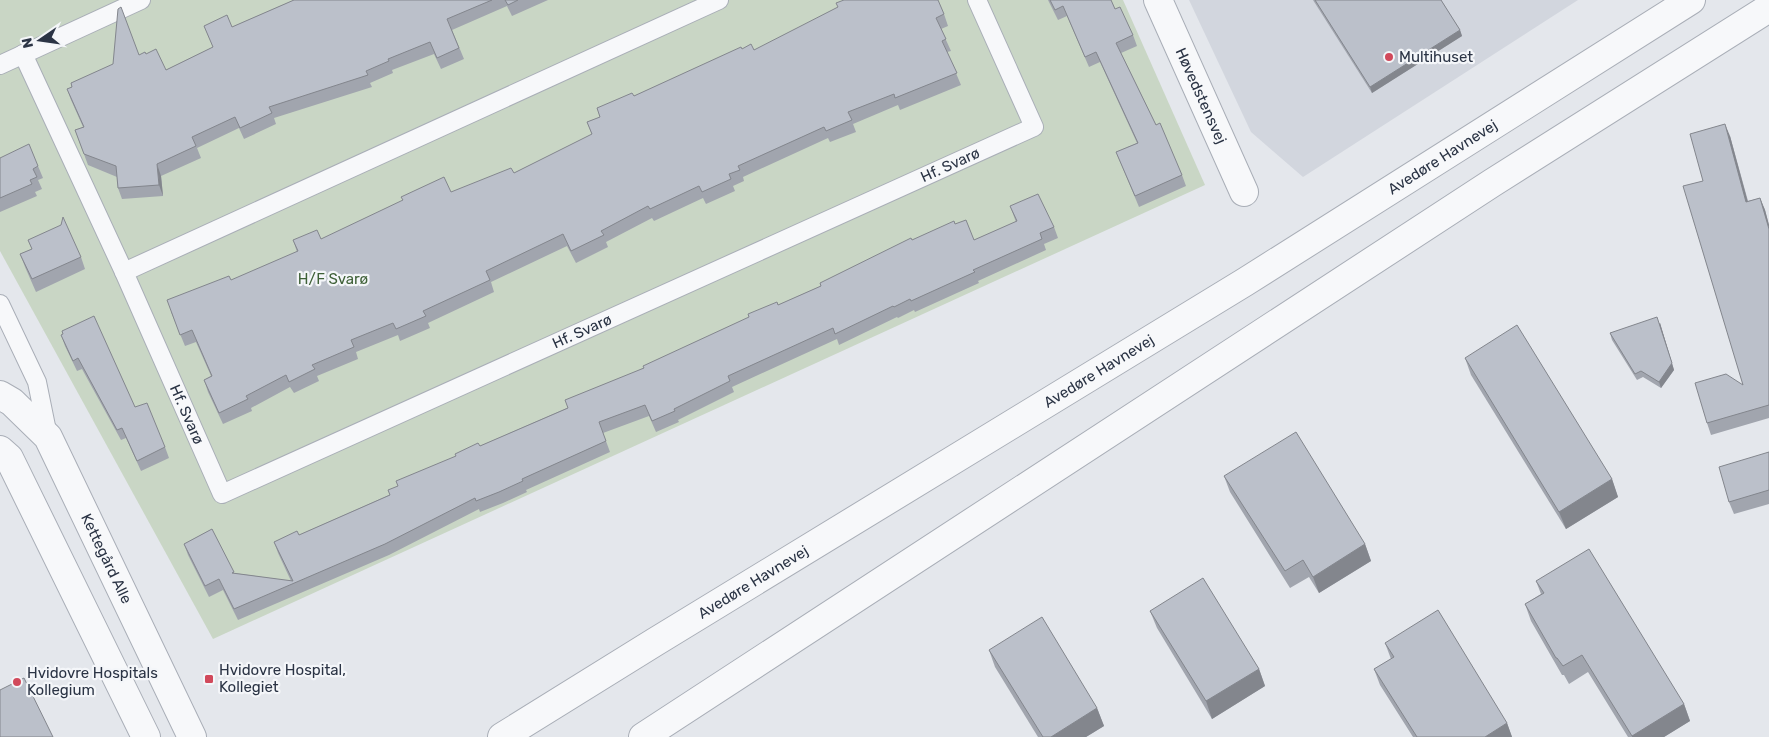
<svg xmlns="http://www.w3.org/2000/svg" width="1769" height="737" viewBox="0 0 1769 737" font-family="Rubik,sans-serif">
<rect width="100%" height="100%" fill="#e4e7ec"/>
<path fill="#d2d6de" d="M 1189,0 L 1578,0 L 1303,177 L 1251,132 Z"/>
<path fill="#c9d6c5" d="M 0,0 L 1123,0 L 1205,185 L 213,639 L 0,251 Z"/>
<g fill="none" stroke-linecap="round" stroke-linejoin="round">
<g stroke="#a9aeb7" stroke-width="20">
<g id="service">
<path id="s1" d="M 23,54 L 124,272 L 222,494 L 1034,127 L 977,0"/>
<path d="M 0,65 L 141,0"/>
<path d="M 124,272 L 719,0"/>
<path d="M 0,304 L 37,382 L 48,436"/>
</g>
</g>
<g stroke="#a9aeb7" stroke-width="30">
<g id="minor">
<path id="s2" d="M 1158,0 L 1244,192"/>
</g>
</g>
<g stroke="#a9aeb7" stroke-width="30">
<g id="tertiary">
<path id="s3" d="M 0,395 L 12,402 L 48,437 L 192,737"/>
<path d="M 0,450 L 9,458 L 146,737"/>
<path id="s4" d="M 502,737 L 655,642 L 1245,282 L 1691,0"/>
<path d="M 643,737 L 1492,183 L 1769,8"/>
</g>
</g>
<use href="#service" stroke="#f7f8fa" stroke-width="18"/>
<use href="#minor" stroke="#f7f8fa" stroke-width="28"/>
<use href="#tertiary" stroke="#f7f8fa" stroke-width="28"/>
</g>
<g fill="#a1a5ae">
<path d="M 294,0 L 548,0 L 512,16 L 507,6 L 452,30 L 464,59 L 441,69 L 434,54 L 392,70 L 393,73 L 370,83 L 372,87 L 274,118 L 276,124 L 244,139 L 239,128 L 197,148 L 201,158 L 161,176 L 163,196 L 122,199 L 118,188 L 117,177 L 88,165 L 75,130 L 83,127 L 71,100 L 67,89 L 72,87 L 71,83 L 139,55 L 146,54 L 166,70 L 213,47 L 204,26 L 232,27 Z"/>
<path d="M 1048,0 L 1111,0 L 1115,9 L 1133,35 L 1137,46 L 1121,53 L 1156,125 L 1182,175 L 1186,186 L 1139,207 L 1116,152 L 1137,143 L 1100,62 L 1089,67 L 1067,16 L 1058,20 Z"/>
<path d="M 1313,0 L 1441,0 L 1460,30 L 1462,36 L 1372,93 Z"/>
<path d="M 944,14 L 948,26 L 941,29 L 951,51 L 947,52 L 961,85 L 900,110 L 898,105 L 853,124 L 856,132 L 830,142 L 828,138 L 743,177 L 744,181 L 733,186 L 735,191 L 706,204 L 703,198 L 654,221 L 652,218 L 606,242 L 608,247 L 576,263 L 567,246 L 491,282 L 494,292 L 428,323 L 430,328 L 400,341 L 398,335 L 356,352 L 358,359 L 317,376 L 319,381 L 294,393 L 290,387 L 251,408 L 252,411 L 223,424 L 208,392 L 204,380 L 211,376 L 196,342 L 185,346 L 171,312 L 297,252 L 293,240 L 321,239 L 451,192 L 514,173 L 592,135 L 587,122 L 600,117 L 597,108 L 634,96 L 742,49 L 754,50 Z"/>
<path d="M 1730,136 L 1748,201 L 1760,198 L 1765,210 L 1769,225 L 1769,418 L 1711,435 L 1707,423 L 1743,385 L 1703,181 Z"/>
<path d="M 0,158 L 38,166 L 43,178 L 38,180 L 42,189 L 35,192 L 37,196 L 0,212 Z"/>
<path d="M 1010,206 L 1054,227 L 1058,238 L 1044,244 L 1046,250 L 978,281 L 979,283 L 915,312 L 914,310 L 898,318 L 897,317 L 839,345 L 837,339 L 732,387 L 734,392 L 678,420 L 679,422 L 656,432 L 649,416 L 603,433 L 610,452 L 526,490 L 527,492 L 503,503 L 480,512 L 479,509 L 389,555 L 238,620 L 223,590 L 209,597 L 188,555 L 184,544 L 212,529 L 234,573 L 291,581 L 278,553 L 274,542 L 299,535 L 389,495 L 480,446 L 567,408 L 643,368 L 778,305 L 821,286 L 912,240 L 955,224 L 974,240 L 1016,222 Z"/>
<path d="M 28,240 L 81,257 L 85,269 L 36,292 L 25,267 L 20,254 L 32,249 Z"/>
<path d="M 1660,323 L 1674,370 L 1661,388 L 1643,377 L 1637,380 L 1612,340 L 1610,333 Z"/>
<path d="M 61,335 L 135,407 L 165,447 L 169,458 L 141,471 L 126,438 L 121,440 L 82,369 L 77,371 L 65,346 Z"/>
<path d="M 1465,358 L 1612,479 L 1618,497 L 1566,529 L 1471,375 Z"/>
<path d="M 1769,452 L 1769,504 L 1734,514 L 1729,502 Z"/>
<path d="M 1224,476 L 1365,544 L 1371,561 L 1319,593 L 1309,577 L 1290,588 L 1230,492 Z"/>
<path d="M 1536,581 L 1684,704 L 1690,721 L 1664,737 L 1628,737 L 1588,672 L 1569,684 L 1564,675 L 1562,675 L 1531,621 L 1525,604 L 1541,594 Z"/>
<path d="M 1150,611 L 1259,669 L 1265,686 L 1212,719 L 1157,628 Z"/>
<path d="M 1385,643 L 1507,723 L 1512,737 L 1413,737 L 1380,685 L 1374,669 L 1391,659 Z"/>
<path d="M 989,650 L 1097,708 L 1104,726 L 1086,737 L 1038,737 L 995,667 Z"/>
</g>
<g fill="#83868d">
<path d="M 1460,30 L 1462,36 L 1372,93 L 1370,87 Z"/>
<path d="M 1725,124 L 1730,136 L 1751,214 L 1746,202 Z"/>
<path d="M 157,164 L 161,176 L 163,196 L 159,185 Z"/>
<path d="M 1760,198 L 1765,210 L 1769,225 L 1769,230 Z"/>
<path d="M 1660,323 L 1674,370 L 1661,388 L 1659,382 Z"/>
<path d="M 1612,479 L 1618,497 L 1566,529 L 1559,512 Z"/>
<path d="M 1365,544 L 1371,561 L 1319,593 L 1313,577 Z"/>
<path d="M 1259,669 L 1265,686 L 1212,719 L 1206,701 Z"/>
<path d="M 1684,704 L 1690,721 L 1664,737 L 1632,737 L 1632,736 Z"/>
<path d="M 1097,708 L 1104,726 L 1086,737 L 1051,737 Z"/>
<path d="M 1507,723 L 1512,737 L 1485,737 Z"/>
</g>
<g fill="#bbc0ca" stroke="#83868d">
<path d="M 294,0 L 492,0 L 447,19 L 459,48 L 437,58 L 430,42 L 388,59 L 389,61 L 366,71 L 368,75 L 269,107 L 272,113 L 240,128 L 235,117 L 192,137 L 196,146 L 157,164 L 159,185 L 118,188 L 116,166 L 84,154 L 75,130 L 84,127 L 67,89 L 72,87 L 71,83 L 113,64 L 118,9 L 121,7 L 139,55 L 145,52 L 146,54 L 156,49 L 166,70 L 213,47 L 204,26 L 227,15 L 232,27 Z"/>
<path d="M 505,0 L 518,0 L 508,5 Z"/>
<path d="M 844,0 L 938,0 L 944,14 L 936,18 L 946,39 L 942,41 L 957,73 L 895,98 L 894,94 L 848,112 L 852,120 L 826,131 L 824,127 L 738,166 L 740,170 L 729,174 L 731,179 L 702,192 L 699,186 L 650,209 L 648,206 L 601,231 L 604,235 L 571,251 L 563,234 L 486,271 L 490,280 L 423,311 L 426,316 L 396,329 L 393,323 L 351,340 L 354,347 L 312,365 L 315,369 L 289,382 L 286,375 L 246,396 L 248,399 L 219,413 L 204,380 L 212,376 L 192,330 L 180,335 L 167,300 L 229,276 L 231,280 L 298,251 L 293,240 L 317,230 L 321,239 L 403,200 L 401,197 L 444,177 L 451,192 L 511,168 L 514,173 L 592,134 L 587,122 L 600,117 L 597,108 L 632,93 L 634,96 L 741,47 L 742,49 L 751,44 L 754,50 L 838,7 L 836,3 Z"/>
<path d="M 1050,0 L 1111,0 L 1115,9 L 1120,7 L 1133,35 L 1116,43 L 1156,125 L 1160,123 L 1182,175 L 1135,196 L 1116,152 L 1138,143 L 1096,52 L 1085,57 L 1063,6 L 1055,10 Z"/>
<path d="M 1315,0 L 1441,0 L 1460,30 L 1370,87 Z"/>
<path d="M 1725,124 L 1746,202 L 1760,198 L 1769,229 L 1769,405 L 1707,423 L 1695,383 L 1726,374 L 1743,385 L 1683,186 L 1703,181 L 1690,134 Z"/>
<path d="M 29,144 L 38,166 L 33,169 L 37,177 L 30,180 L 32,184 L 0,198 L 0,158 Z"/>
<path d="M 1038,194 L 1054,227 L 1040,233 L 1042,239 L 973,270 L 975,272 L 911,301 L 910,299 L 894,307 L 893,306 L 835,334 L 833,328 L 728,376 L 730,381 L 674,409 L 675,411 L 652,421 L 645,405 L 599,422 L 606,441 L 522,479 L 523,481 L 499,492 L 476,501 L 475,498 L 385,544 L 234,609 L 219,579 L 205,586 L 184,544 L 212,529 L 234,572 L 232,573 L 293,581 L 274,542 L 297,531 L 299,535 L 390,495 L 388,490 L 398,486 L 396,481 L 456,456 L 455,454 L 478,443 L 480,446 L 568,408 L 565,400 L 644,368 L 643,366 L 749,317 L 748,314 L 777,302 L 778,305 L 821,286 L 820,283 L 911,238 L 912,240 L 954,221 L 955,224 L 966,220 L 974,240 L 1017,221 L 1010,206 Z"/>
<path d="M 63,217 L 81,257 L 32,279 L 20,254 L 32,249 L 28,240 L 61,225 Z"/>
<path d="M 94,316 L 135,407 L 147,403 L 165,447 L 137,461 L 122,428 L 117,430 L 78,358 L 73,361 L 61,335 L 63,334 L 62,331 Z"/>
<path d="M 1657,317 L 1672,363 L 1659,382 L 1641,371 L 1635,374 L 1610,333 Z"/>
<path d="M 1517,325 L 1612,479 L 1559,512 L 1465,358 Z"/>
<path d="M 1296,432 L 1365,544 L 1313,577 L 1303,560 L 1285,571 L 1224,476 Z"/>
<path d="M 1769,452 L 1769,490 L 1729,502 L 1719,467 Z"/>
<path d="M 1589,549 L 1684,704 L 1632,736 L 1582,655 L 1563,666 L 1557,658 L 1556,658 L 1525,604 L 1544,593 L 1536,581 Z"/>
<path d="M 1203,578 L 1259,669 L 1206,701 L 1150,611 Z"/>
<path d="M 1438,610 L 1507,723 L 1485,737 L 1417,737 L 1374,669 L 1394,657 L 1385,643 Z"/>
<path d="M 1042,617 L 1097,708 L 1051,737 L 1043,737 L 989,650 Z"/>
<path d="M 24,678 L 53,737 L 0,737 L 0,690 Z"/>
</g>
<g fill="#d1495b" stroke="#f4f6f9" stroke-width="2">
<circle cx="1389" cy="57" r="5"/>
<rect x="204" y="674" width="10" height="10" rx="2.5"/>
<circle cx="17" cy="682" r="5"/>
</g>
<g text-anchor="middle" stroke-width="4.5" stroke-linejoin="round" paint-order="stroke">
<g font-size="15" fill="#2b3445" stroke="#f4f6f9" text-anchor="start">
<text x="1399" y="62">Multihuset</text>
<text x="219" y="675">Hvidovre Hospital,<tspan x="219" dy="17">Kollegiet</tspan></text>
<text x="27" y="678">Hvidovre Hospitals<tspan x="27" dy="17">Kollegium</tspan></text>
</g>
<g font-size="15" fill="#2b3445" stroke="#f4f6f9">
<text dy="5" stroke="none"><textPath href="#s2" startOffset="105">Høvedstensvej</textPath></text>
<text dy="5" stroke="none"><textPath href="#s4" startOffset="1105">Avedøre Havnevej</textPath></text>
<text dy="5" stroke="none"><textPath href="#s1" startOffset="1282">Hf. Svarø</textPath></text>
<text dy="5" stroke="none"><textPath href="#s1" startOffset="878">Hf. Svarø</textPath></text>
<text dy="5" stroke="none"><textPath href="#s4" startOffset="700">Avedøre Havnevej</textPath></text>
<text dy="5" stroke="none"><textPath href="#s1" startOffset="396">Hf. Svarø</textPath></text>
<text dy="5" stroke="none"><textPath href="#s3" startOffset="199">Kettegård Alle</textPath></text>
<text dy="5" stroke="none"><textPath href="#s4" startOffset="295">Avedøre Havnevej</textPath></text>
</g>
<g font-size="15" fill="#3f6138" stroke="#f4f6f9">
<text x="333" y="284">H/F Svarø</text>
</g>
</g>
<g transform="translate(40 40) rotate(257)" stroke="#f4f6f9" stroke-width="4" paint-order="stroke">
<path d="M0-4L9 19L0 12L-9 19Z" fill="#2b3445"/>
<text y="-8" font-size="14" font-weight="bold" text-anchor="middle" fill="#2b3445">N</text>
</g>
</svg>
